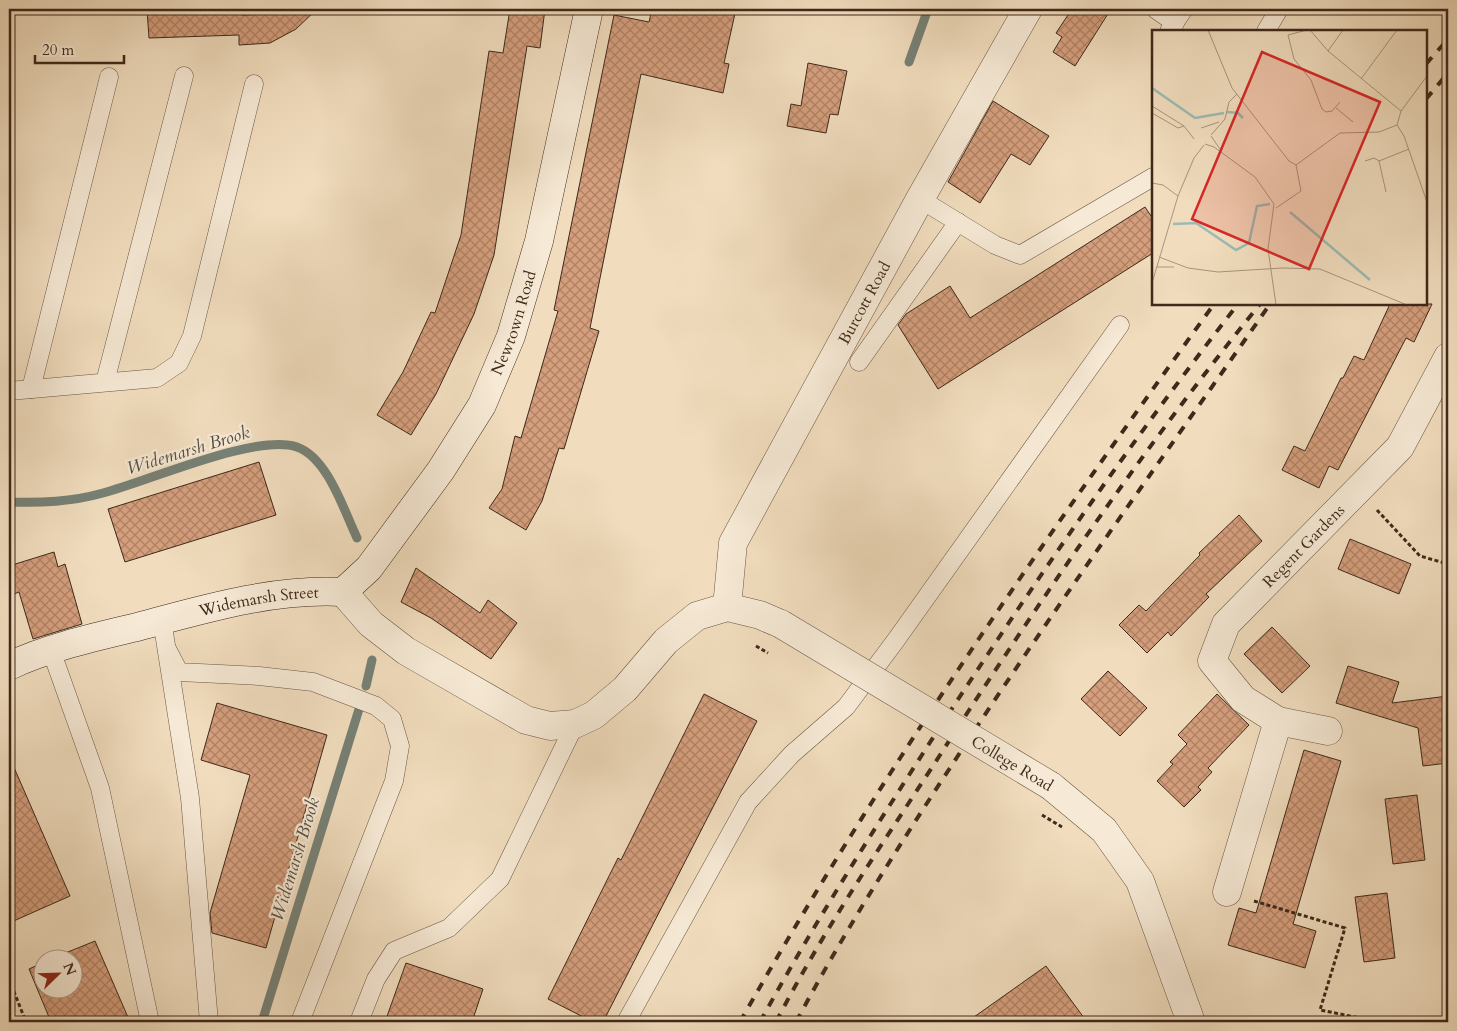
<svg xmlns="http://www.w3.org/2000/svg" width="1457" height="1031" viewBox="0 0 1457 1031" font-family="Cardo,serif">
<defs>
<pattern id="building-cross-hatch" width="8" height="8" patternUnits="userSpaceOnUse" patternTransform="scale(1.25)"><rect width="8" height="8" fill="#d59e7c"/><path d="M0 0l8 8M0 8l8-8" fill="none" stroke="#ae8165"/></pattern>
</defs>
<rect width="100%" height="100%" fill="#f1ddbe"/>
<filter id="stains"><feTurbulence type="fractalNoise" baseFrequency=".004" numOctaves="4"/><feColorMatrix values="0 0 0 0 .2 0 0 0 0 .09 0 0 0 0 .02 0 0 0 .5 -.17"/></filter>
<radialGradient id="worn" r=".72"><stop offset=".6" stop-color="#630" stop-opacity="0"/><stop offset="1" stop-color="#630" stop-opacity=".3"/></radialGradient>
<g fill="none" stroke-linecap="round" stroke-linejoin="round">
<g stroke="#768176" stroke-width="9">
<path d="M 909,62 L 928,9"/>
<path d="M 9,502 C 41,503 71,502 103,493 C 149,481 256,433 297,447 C 328,458 344,511 357,538"/>
<path d="M 366,686 L 372,660"/>
<path d="M 262,1022 L 360,706"/>
</g>
</g>
<g fill="url(#building-cross-hatch)" stroke="#3e291a">
<path d="M 147,9 L 242,9 L 242,15 L 269,14 L 280,9 L 317,9 L 296,29 L 270,43 L 239,45 L 239,35 L 149,38 Z"/>
<path d="M 510,9 L 545,9 L 540,48 L 527,46 L 494,255 L 474,314 L 436,394 L 411,435 L 377,415 L 403,372 L 431,312 L 435,313 L 461,235 L 489,51 L 503,53 Z"/>
<path d="M 652,9 L 736,9 L 724,63 L 729,64 L 723,93 L 641,74 L 590,328 L 599,331 L 564,449 L 559,448 L 542,501 L 526,530 L 489,508 L 502,489 L 515,436 L 521,438 L 558,311 L 554,310 L 614,15 L 649,22 Z"/>
<path d="M 1072,9 L 1111,9 L 1075,66 L 1053,52 L 1062,37 L 1056,33 Z"/>
<path d="M 808,63 L 847,71 L 838,115 L 830,114 L 826,133 L 787,126 L 791,104 L 801,106 Z"/>
<path d="M 993,101 L 1049,136 L 1030,165 L 1011,154 L 980,203 L 948,182 Z"/>
<path d="M 1145,207 L 1153,219 L 1153,253 L 938,389 L 898,325 L 906,314 L 950,286 L 970,318 Z"/>
<path d="M 1390,304 L 1432,304 L 1414,342 L 1406,338 L 1338,470 L 1329,466 L 1319,488 L 1282,470 L 1294,446 L 1305,451 L 1341,378 L 1343,378 L 1354,356 L 1364,360 Z"/>
<path d="M 259,462 L 276,515 L 125,562 L 108,509 Z"/>
<path d="M 1239,515 L 1262,541 L 1206,594 L 1209,597 L 1171,636 L 1168,632 L 1147,653 L 1119,625 L 1139,605 L 1146,611 L 1200,555 L 1199,553 Z"/>
<path d="M 1350,539 L 1411,564 L 1399,594 L 1338,569 Z"/>
<path d="M 54,552 L 58,567 L 65,564 L 82,624 L 33,639 L 19,592 L 9,596 L 9,566 Z"/>
<path d="M 416,568 L 480,613 L 488,600 L 517,623 L 491,659 L 431,618 L 401,602 Z"/>
<path d="M 1272,627 L 1310,666 L 1282,693 L 1244,654 Z"/>
<path d="M 1348,666 L 1399,682 L 1392,703 L 1448,696 L 1448,763 L 1423,766 L 1418,728 L 1336,703 Z"/>
<path d="M 1108,671 L 1147,708 L 1120,736 L 1081,699 Z"/>
<path d="M 704,694 L 757,721 L 603,1022 L 593,1022 L 548,999 L 618,858 L 621,860 Z"/>
<path d="M 1217,694 L 1249,725 L 1208,768 L 1212,772 L 1198,787 L 1201,790 L 1184,807 L 1157,781 L 1173,764 L 1170,762 L 1187,744 L 1178,735 Z"/>
<path d="M 217,703 L 327,735 L 266,948 L 212,933 L 210,913 L 250,775 L 201,760 Z"/>
<path d="M 1304,750 L 1341,761 L 1293,924 L 1316,931 L 1305,968 L 1228,945 L 1239,908 L 1256,913 Z"/>
<path d="M 9,756 L 70,896 L 9,923 Z"/>
<path d="M 1417,795 L 1425,860 L 1393,864 L 1385,799 Z"/>
<path d="M 1387,893 L 1395,958 L 1364,962 L 1355,897 Z"/>
<path d="M 95,941 L 130,1022 L 51,1022 L 29,969 L 42,963 L 42,988 L 72,988 L 72,958 L 53,958 Z"/>
<path d="M 406,963 L 483,989 L 472,1022 L 385,1022 Z"/>
<path d="M 1046,966 L 1087,1022 L 967,1022 Z"/>
</g>
<g fill="none" stroke-linecap="round" stroke-linejoin="round">
<g stroke="#6b5643" stroke-width="19">
<g id="service">
<path d="M 1155,9 L 1175,23"/>
<path d="M 1169,31 L 1184,9"/>
<path d="M 1266,31 L 1279,9"/>
<path d="M 920,199 L 995,245 L 1020,255 L 1153,177"/>
<path d="M 859,362 L 958,222"/>
<path d="M 105,382 L 184,76"/>
<path d="M 31,389 L 109,77"/>
<path d="M 9,391 L 157,378 L 179,363 L 192,336 L 254,84"/>
<path d="M 162,620 L 190,798 L 209,1022"/>
<path d="M 167,649 L 179,672 L 259,676 L 313,682 L 376,706 L 392,719 L 400,746 L 394,781 L 300,1022"/>
<path d="M 51,650 L 100,788 L 150,1022"/>
<path d="M 359,1022 L 376,979 L 394,951 L 449,928 L 500,879 L 575,724"/>
<path d="M 626,1022 L 748,802 L 792,754 L 846,707 L 896,640 L 1120,325"/>
</g>
</g>
<g stroke="#6b5643" stroke-width="29">
<g id="minor">
<path id="s1" d="M 727,607 L 733,543 L 920,199 L 1028,9"/>
<path id="s2" d="M 1328,731 L 1278,721 L 1243,699 L 1212,661 L 1226,624 L 1400,447 L 1448,357"/>
<path d="M 1227,892 L 1278,721"/>
</g>
</g>
<g stroke="#6b5643" stroke-width="29">
<g id="tertiary">
<path d="M 343,592 L 371,624 L 406,651 L 526,720 L 550,726 L 575,724 L 594,715 L 625,689 L 666,641 L 697,616 L 727,607 L 760,615 L 781,624"/>
<path d="M 1051,786 L 1104,830 L 1140,881 L 1191,1022"/>
</g>
</g>
<g stroke="#3e291a" stroke-width="29">
<g id="secondary">
<path id="s3" d="M 9,666 C 47,648 91,638 133,628 C 201,610 272,588 343,592 L 369,568 L 441,470 L 482,405 L 511,336 L 539,241 L 589,9"/>
</g>
</g>
<g stroke="#3e291a" stroke-width="3" stroke-dasharray="4 2.5" stroke-linecap="butt">
<path d="M 1377,510 L 1420,556 L 1448,564"/>
<path d="M 1254,901 L 1345,928 L 1320,1010 L 1380,1022"/>
<path d="M 9,979 L 26,1022"/>
</g>
<use href="#service" stroke="#f6e9d5" stroke-width="18"/>
<use href="#minor" stroke="#f6e9d5" stroke-width="28"/>
<use href="#tertiary" stroke="#f6e9d5" stroke-width="28"/>
<use href="#secondary" stroke="#f6e9d5" stroke-width="28"/>
<g stroke="#3e291a" stroke-width="4" stroke-dasharray="9 9" stroke-linecap="butt">
<path d="M 1426,64 L 1448,39"/>
<path d="M 1426,99 L 1448,73"/>
<path d="M 740,1022 C 881,772 1046,537 1214,304"/>
<path d="M 760,1022 C 815,922 876,826 938,730 C 1033,584 1131,441 1238,304"/>
<path d="M 776,1022 C 824,929 883,843 940,755 C 1040,600 1144,447 1260,304"/>
<path d="M 796,1022 C 842,936 894,853 948,771 C 1051,612 1162,459 1270,304"/>
</g>
<g stroke="#6b5643" stroke-width="29" stroke-linecap="butt">
<g id="tertiary-bridge">
<path id="s4" d="M 781,624 L 1051,786"/>
</g>
</g>
<g stroke="#3e291a" stroke-width="3" stroke-dasharray="4 2.5" stroke-linecap="butt">
<path d="M 756,646 L 768,653"/>
<path d="M 1042,815 L 1062,827"/>
</g>
<use href="#tertiary-bridge" stroke="#f6e9d5" stroke-width="28"/>
</g>
<g text-anchor="middle" stroke-width="4.5" stroke-linejoin="round" paint-order="stroke">
<g font-size="16" fill="#3e291a" stroke="#f6e9d5">
<text dy="6" stroke="none"><textPath href="#s1" startOffset="338">Burcott Road</textPath></text>
<text dy="6" stroke="none"><textPath href="#s3" startOffset="666">Newtown Road</textPath></text>
<text dy="6" stroke="none"><textPath href="#s2" startOffset="291">Regent Gardens</textPath></text>
<text dy="6" stroke="none"><textPath href="#s3" startOffset="259">Widemarsh Street</textPath></text>
<text dy="6" stroke="none"><textPath href="#s4" startOffset="270">College Road</textPath></text>
</g>
<g font-size="18" font-style="italic" fill="#554e40" stroke="#f6e9d5">
<text transform="translate(188 450) rotate(-17)" y="6">Widemarsh Brook</text>
<text transform="translate(295 859) rotate(-73)" y="6">Widemarsh Brook</text>
</g>
</g>
<g transform="translate(1152 30)">
<rect width="275" height="275" fill="#f1ddbe"/>
<path fill="none" stroke="#9bbbb4" stroke-width="2.5" d="M 0,58 L 43,88 L 72,83M 75,82 L 86,83 L 91,88M 138,182 L 218,250M 21,194 L 44,193 L 84,220 L 97,213 L 105,176 L 118,174"/>
<path fill="none" stroke="#a9957c" stroke-width="1" d="M 56,0 L 80,58 L 137,131 L 144,135M 155,0 L 136,5 L 142,29 L 159,50 L 170,79 L 174,82 L 180,81 L 188,72M 158,0 L 176,21 L 249,81M 176,21 L 191,0M 209,49 L 245,0M 0,76 L 32,96 L 42,109M 184,78 L 201,92M 0,83 L 26,98 L 32,96M 245,95 L 252,106 L 275,172M 245,95 L 249,81 L 275,46M 49,98 L 67,92M 59,105 L 73,89 L 77,72 L 85,64M 59,106 L 68,119M 53,114 L 62,117 L 103,147 L 122,174 L 116,219 L 124,275M 213,131 L 222,128 L 227,131M 144,135 L 188,103 L 227,102 L 245,95M 0,153 L 11,155 L 26,166M 234,162 L 227,131 L 257,119M 124,178 L 149,161 L 144,135M 7,227 L 36,238 L 66,242 L 130,238 L 168,239 L 255,275M 5,237 L 22,237M 0,253 L 26,166 L 42,128 L 52,115"/>
<path fill="#d62828" fill-opacity="0.15" stroke="#d62828" stroke-width="2.5" d="M 110,22 L 228,72 L 157,239 L 40,189 Z"/>
<rect width="275" height="275" fill="none" stroke="#3e291a" stroke-width="2.5"/>
</g>
<rect width="1457" height="1031" fill="none" stroke="#f1ddbe" stroke-width="30"/>
<rect x="10" y="10" width="1437" height="1011" fill="none" stroke="#3e291a" stroke-width="2.5"/>
<rect x="15" y="15" width="1427" height="1001" fill="none" stroke="#3e291a"/>
<g transform="translate(58 974) rotate(67)"><circle r="24" fill="#f6e9d5" stroke="#ac9c8a"/>
<path d="M0-4L9 19L0 12L-9 19Z" fill="#8f2418"/>
<text y="-8" font-size="14" font-weight="bold" text-anchor="middle" fill="#3e291a">N</text>
</g>
<path d="M35 55v8h89v-8" fill="none" stroke="#3e291a" stroke-width="2.5"/>
<text x="42" y="55" font-size="15" fill="#3e291a" stroke="#f6e9d5" stroke-width="4" paint-order="stroke">20 m</text>
<rect width="100%" height="100%" filter="url(#stains)"/>
<rect width="100%" height="100%" fill="url(#worn)"/>
</svg>
